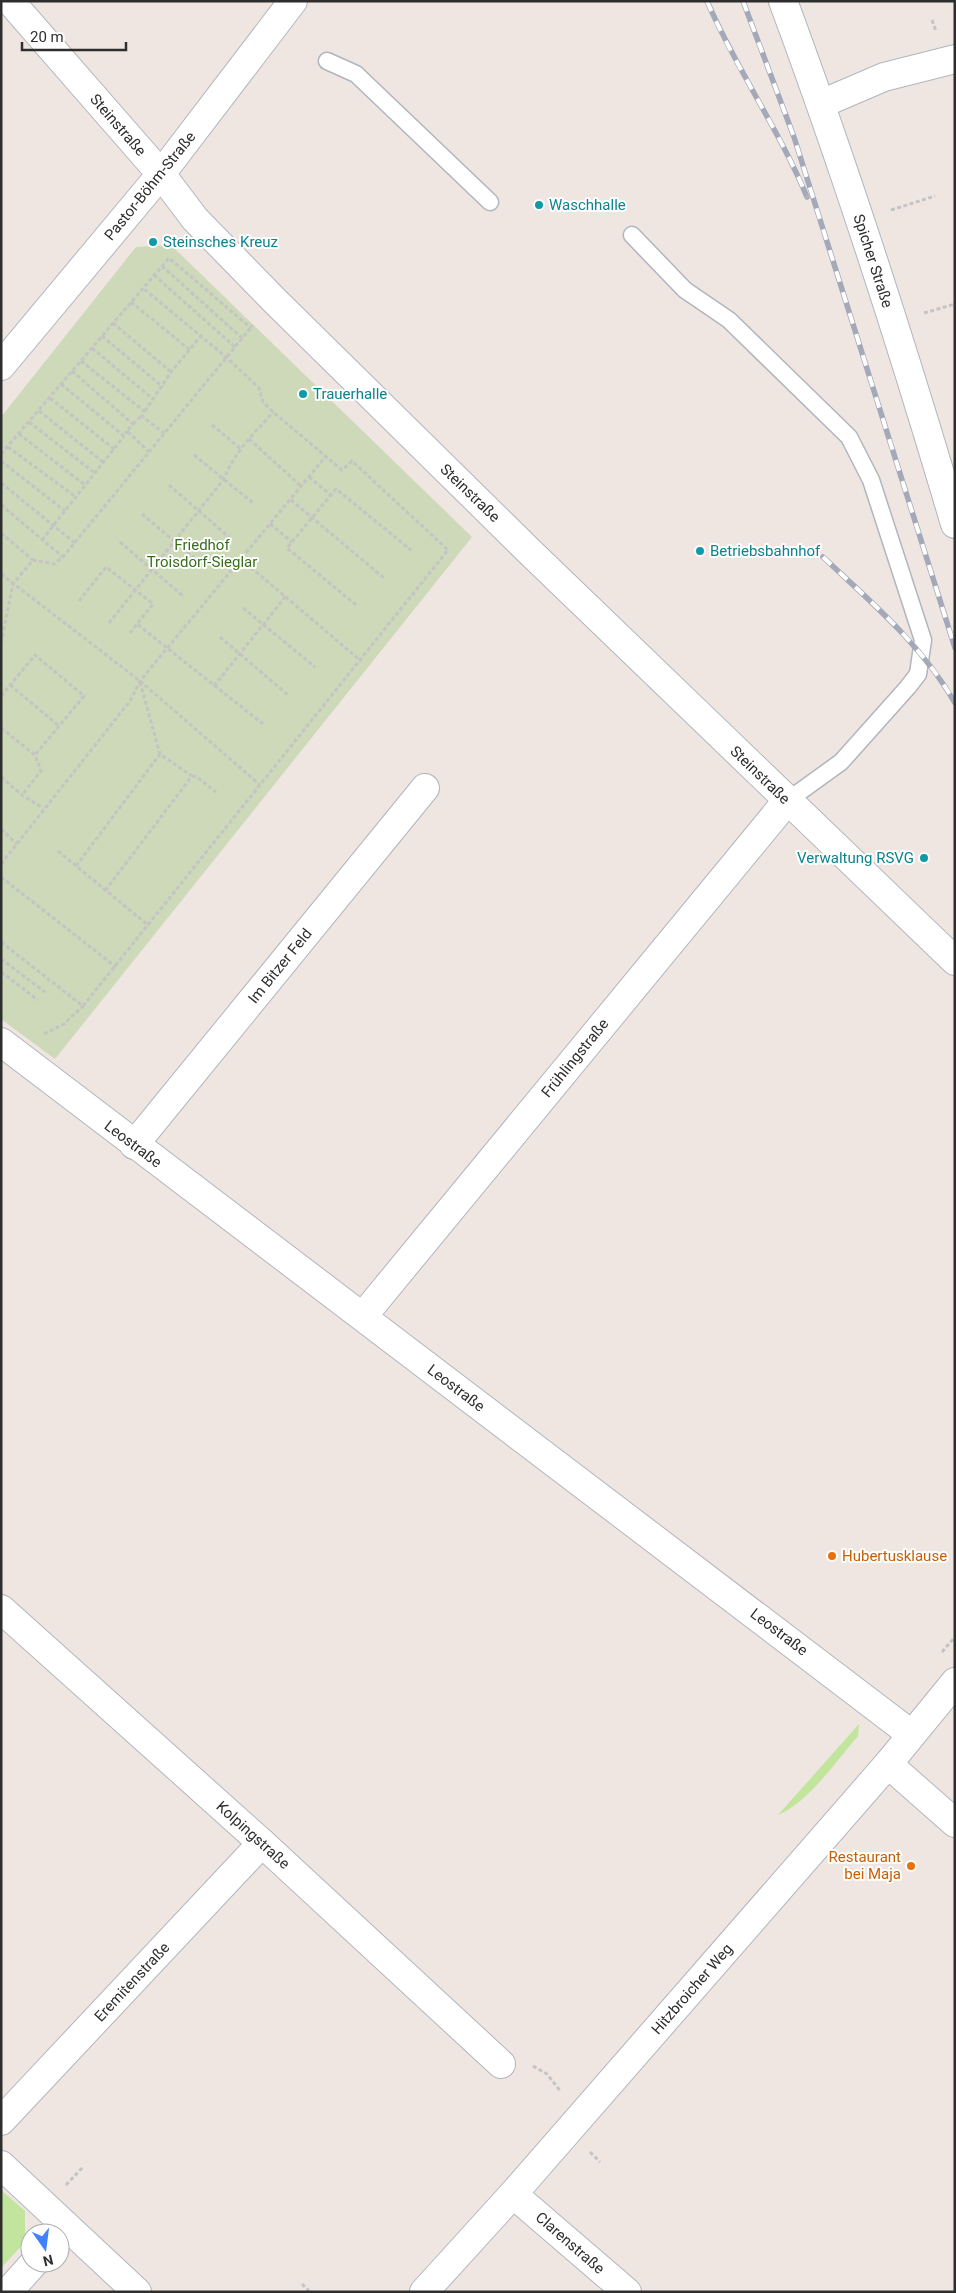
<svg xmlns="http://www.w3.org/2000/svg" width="956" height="2293" viewBox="0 0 956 2293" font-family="Roboto,sans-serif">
<rect width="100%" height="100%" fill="#efe6e1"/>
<g fill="#c1e59d">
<path d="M 859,1724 L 858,1736 C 837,1760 808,1803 778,1815 Z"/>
<path d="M 1,2190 L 25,2211 L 25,2242 L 1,2268 Z"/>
</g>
<path fill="#cdd9b8" d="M 171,245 L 472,537 L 55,1059 L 1,1019 L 1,417 L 136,247 Z"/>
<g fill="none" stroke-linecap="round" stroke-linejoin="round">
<g stroke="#b1b5be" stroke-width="19">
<g id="lane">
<path d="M 327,61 L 356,74 L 490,202"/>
<path d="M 632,235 L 685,290 L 729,320 L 849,437 L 871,480 L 923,640 L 918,674 L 908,687 L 841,762 L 787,801"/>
</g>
</g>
<g stroke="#b1b5be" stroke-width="30">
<g id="street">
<path d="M 10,1 L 161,174 L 195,219 L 274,300 L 531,553 L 955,961"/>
<path d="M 821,104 L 884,77 L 955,59"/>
<path d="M 1,1042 L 911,1734"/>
<path d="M 134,1145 L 425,788"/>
<path d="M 363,1316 L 787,801"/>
<path d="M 1,1609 L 262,1843 L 501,2064"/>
<path d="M 888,1764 L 955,1823"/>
<path d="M 1,2121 L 262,1843"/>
<path d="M 1,2165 L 137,2292"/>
<path d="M 513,2194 L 627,2292"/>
<path d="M 8,2292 L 34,2263"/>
<path d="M 424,2292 L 513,2194 L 888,1764 L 955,1682"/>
</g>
</g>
<g stroke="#b1b5be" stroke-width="30">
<g id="secondary">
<path d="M 783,1 C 847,173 903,348 955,524"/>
<path d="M 1,366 L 161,174 L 293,1"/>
</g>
</g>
<g stroke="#c4c4c4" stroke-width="3" stroke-dasharray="4 2.5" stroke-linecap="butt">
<path d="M 932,20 L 936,31"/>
<path d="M 891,210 L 935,196"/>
<path d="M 162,266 L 242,338"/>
<path d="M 154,275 L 235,347"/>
<path d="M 131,302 L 190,350"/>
<path d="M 924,313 L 955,304"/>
<path d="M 113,323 L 171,372"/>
<path d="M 102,336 L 163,387"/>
<path d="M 92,348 L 153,399"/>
<path d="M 81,361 L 144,411 L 142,416 L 164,433"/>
<path d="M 72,371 L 133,424 L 127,431 L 149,452"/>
<path d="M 61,384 L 124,436 L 127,431"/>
<path d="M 50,398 L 114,449"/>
<path d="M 39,411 L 103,462"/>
<path d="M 145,411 L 171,372 L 200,337"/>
<path d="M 29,422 L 95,473"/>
<path d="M 133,424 L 141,416"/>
<path d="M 212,425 L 241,449"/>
<path d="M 19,434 L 85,485"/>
<path d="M 249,439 L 301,486"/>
<path d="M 8,447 L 76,497"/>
<path d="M 1,454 L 169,258 L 251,328"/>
<path d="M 194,455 L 253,503"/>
<path d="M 1,461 L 65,511"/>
<path d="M 309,477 L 331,495"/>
<path d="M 1,483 L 75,543"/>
<path d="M 169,485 L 230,538"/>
<path d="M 291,500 L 384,578"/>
<path d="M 1,505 L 63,557"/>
<path d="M 142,514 L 206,568"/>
<path d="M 270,524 L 292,542"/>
<path d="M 1,533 L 33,560"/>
<path d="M 42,540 L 124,436"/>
<path d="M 120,542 L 183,596"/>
<path d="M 241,559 L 361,661"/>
<path d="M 1,574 L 140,681 L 259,784"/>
<path d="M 79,601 L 106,567 L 153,604 L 137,624 L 263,724"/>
<path d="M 356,605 L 287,548 L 336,489 L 411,550"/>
<path d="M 243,608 L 315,667"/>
<path d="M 109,623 L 224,479 C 233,453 255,433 273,412"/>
<path d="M 130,633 L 137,624"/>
<path d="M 220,637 L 288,695"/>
<path d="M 1,643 L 13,584 L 33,560 L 54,564 L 63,557 L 253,325"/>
<path d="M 140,682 L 160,754"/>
<path d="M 10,685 L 59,726"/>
<path d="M 214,686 L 286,596"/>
<path d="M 1,696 L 35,655 L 84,696 L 35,755"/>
<path d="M 1,728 L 35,755 L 41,771 L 22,795"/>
<path d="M 192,776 L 197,777 L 216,792"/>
<path d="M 1,777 L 22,795 L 43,808"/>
<path d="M 1,829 L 17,844"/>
<path d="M 58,851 L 149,926"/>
<path d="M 1,864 L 130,701 L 140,681 L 326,456"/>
<path d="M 76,866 L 160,754 L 192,776 L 105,891"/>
<path d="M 1,877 L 116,967"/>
<path d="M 1,942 L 83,1006 L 448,550 L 352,461 L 342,470 L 273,412 L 263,402 L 259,388 L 226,357 L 143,288"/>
<path d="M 1,959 L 45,992"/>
<path d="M 1,972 L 38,1000"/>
<path d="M 44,1034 L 64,1024 L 83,1006"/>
<path d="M 942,1652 L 955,1637"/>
<path d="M 533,2066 L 547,2074 L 561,2092"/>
<path d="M 590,2152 L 600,2162"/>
<path d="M 66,2185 L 83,2167"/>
<path d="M 302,2284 L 310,2292"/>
</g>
<use href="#lane" stroke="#fff" stroke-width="16"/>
<use href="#street" stroke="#fff" stroke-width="28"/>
<use href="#secondary" stroke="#fff" stroke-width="28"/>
<g stroke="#a3a9b8" stroke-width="5.5">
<g id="rail">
<path d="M 707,1 C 736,69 779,129 807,197"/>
<path d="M 743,1 L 794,137 L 955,648"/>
<path d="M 823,557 C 871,602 922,645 955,703"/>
</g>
</g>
<use href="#rail" stroke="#fff" stroke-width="4" stroke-dasharray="11" stroke-linecap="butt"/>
</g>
<g fill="#0f9aa8" stroke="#fff" stroke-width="2">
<circle cx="539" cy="205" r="5"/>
<circle cx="153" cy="242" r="5"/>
<circle cx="303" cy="394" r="5"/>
<circle cx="700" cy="551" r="5"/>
<circle cx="924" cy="858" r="5"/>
</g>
<g fill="#e8710a" stroke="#fff" stroke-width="2">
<circle cx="832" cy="1556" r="5"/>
<circle cx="911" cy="1866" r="5"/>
</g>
<g text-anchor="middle" stroke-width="4" stroke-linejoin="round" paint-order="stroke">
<g font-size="15" fill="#2e2e2e" stroke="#fff">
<text transform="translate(118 125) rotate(49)" y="5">Steinstraße</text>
<text transform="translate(150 186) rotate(-51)" y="5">Pastor-Böhm-Straße</text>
<text transform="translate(873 261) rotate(72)" y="5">Spicher Straße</text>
<text transform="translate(470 493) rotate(44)" y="5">Steinstraße</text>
<text transform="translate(760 775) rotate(44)" y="5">Steinstraße</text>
<text transform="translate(280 966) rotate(-51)" y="5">Im Bitzer Feld</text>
<text transform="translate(575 1058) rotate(-51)" y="5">Frühlingstraße</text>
<text transform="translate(133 1144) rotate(37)" y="5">Leostraße</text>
<text transform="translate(456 1388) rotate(37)" y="5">Leostraße</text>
<text transform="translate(779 1632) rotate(37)" y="5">Leostraße</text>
<text transform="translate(253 1835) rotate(42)" y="5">Kolpingstraße</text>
<text transform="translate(132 1982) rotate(-47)" y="5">Eremitenstraße</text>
<text transform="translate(692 1989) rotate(-49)" y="5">Hitzbroicher Weg</text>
<text transform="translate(570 2243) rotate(41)" y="5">Clarenstraße</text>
</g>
<g font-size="15" fill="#0d838f" stroke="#fff" text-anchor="start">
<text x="549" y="210">Waschhalle</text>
<text x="163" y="247">Steinsches Kreuz</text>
<text x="313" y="399">Trauerhalle</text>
<text x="710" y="556">Betriebsbahnhof</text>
<text x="914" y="863" text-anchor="end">Verwaltung RSVG</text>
</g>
<g font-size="15" fill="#396e1b" stroke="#fff">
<text x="202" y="550">Friedhof<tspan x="202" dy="17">Troisdorf-Sieglar</tspan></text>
</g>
<g font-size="15" fill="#c56008" stroke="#fff" text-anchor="start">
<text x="842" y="1561">Hubertusklause</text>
<text x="901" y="1862" text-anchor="end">Restaurant<tspan x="901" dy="17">bei Maja</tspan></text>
</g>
</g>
<rect width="956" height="2293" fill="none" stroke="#2e2e2e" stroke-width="5"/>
<g transform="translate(45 2248) rotate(166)"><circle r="24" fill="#ffffff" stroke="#ababab"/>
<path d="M0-4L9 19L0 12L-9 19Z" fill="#4181fb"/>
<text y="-8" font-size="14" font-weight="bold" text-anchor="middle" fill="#2e2e2e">N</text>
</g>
<path d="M22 42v8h104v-8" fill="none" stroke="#2e2e2e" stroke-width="2.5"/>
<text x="30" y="42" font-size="15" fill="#2e2e2e" stroke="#ffffff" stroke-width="4" paint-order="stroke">20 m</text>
</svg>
